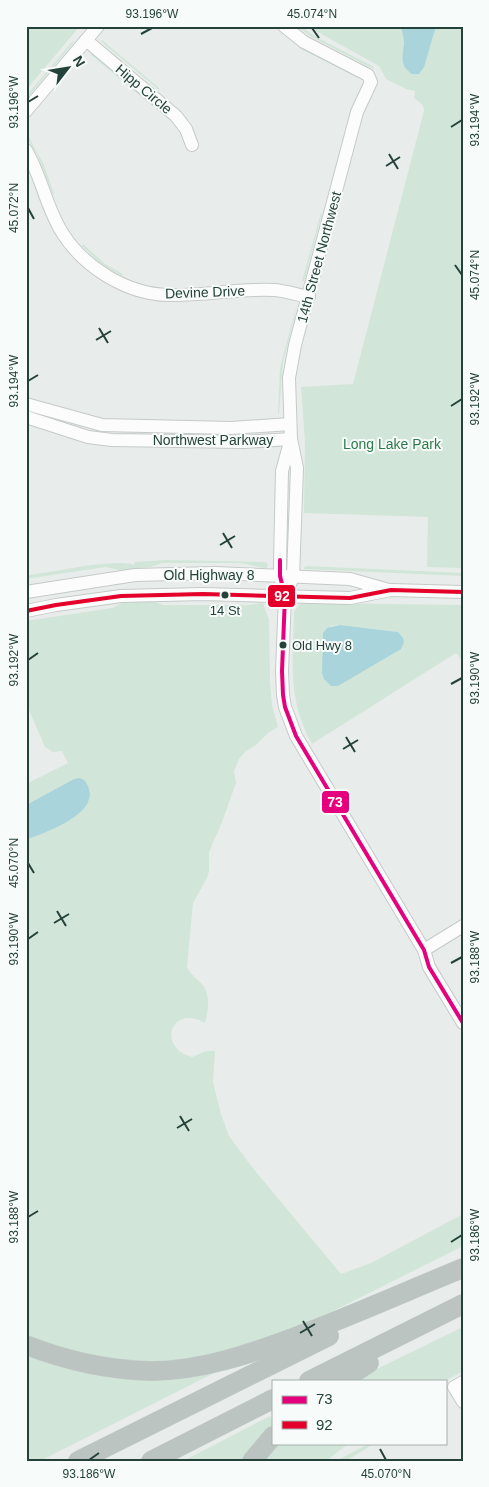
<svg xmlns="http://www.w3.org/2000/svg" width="489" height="1487" viewBox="0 0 489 1487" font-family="Helvetica,sans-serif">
<rect width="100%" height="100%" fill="#e8edeb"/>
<g fill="#d1e6d8" fill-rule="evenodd">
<path d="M 26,26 L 80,26 L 26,90 Z"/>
<path d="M 297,26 L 300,26 L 316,37 L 374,67 L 373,69 L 310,36 Z"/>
<path d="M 307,26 L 463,26 L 463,568 L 427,567 L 428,517 L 304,513 L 305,442 L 301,387 L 353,384 L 424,111 L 423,105 L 414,98 L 415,91 L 406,89 L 386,79 L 379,66 Z"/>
<path d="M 102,40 L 160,89 L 159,90 L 104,44 L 101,41 Z"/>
<path d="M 73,41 L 74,42 L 26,99 L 26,96 Z"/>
<path d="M 300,47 L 357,77 L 360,79 L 299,48 Z"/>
<path d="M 91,53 L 165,114 L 172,122 L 90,54 Z"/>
<path d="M 26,132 L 44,165 L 54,194 L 53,195 L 38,156 L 26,136 Z"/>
<path d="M 321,213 L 322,214 L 304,281 L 302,281 Z"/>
<path d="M 83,244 L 105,264 L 123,274 L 122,276 L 100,263 L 82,246 Z"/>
<path d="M 296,307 L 295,314 L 283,363 L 279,414 L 278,414 L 280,368 Z"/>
<path d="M 166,560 L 265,562 L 268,564 L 267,568 C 257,568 249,564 240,563 L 162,563 L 150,567 L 119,570 L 105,567 L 26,579 L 26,576 L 36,574 C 58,571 117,558 134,565 L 135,562 Z"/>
<path d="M 307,566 L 463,573 L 463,576 L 304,569 L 304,567 Z"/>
<path d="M 152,601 L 163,605 L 250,605 L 261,603 L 264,604 L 264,607 L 269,619 L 270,682 L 272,705 L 278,727 L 268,733 L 256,745 L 245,752 L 239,759 L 234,771 L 236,783 L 222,822 L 209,852 L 209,871 L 207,878 L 193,903 L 187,967 C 191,976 200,980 205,988 C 210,999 208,1012 205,1023 C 171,1003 156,1048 192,1057 L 206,1051 L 215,1051 L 213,1082 L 221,1114 L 229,1136 L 252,1167 L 341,1274 L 371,1263 L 463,1214 L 463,1246 L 281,1337 L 259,1345 L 165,1364 L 116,1363 L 26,1340 L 26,840 C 50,830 74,823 89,800 L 74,779 L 26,805 L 26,784 L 68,763 L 62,751 L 53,752 L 45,747 L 26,703 L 26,621 L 112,608 L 122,603 Z"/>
<path d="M 305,603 L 463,605 L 463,662 L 456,653 L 312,744 C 287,699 293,661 294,612 L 299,605 ZM 340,625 L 398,632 L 324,631 L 332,626 Z"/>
<path d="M 463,1327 L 463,1371 L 445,1381 L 352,1381 Z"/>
<path d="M 26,1349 L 50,1359 L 222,1369 L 40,1461 L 26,1461 Z"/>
<path d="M 270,1416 L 273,1421 L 273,1430 L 247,1461 L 183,1461 Z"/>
<path d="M 273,1443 L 349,1443 L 326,1461 L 258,1461 Z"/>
<path d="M 370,1443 L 375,1443 L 346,1461 L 336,1461 Z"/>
</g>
<g fill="#a9d4db">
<path d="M 401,26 L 436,26 L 424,67 L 419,74 L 412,74 C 399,65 403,56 404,43 C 404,38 402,32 401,26 Z"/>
<path d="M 340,625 L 398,632 L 403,638 L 404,642 L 401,649 L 338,686 L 331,686 L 324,679 L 322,673 L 323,633 L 327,628 Z"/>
<path d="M 79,778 C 85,779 87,783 89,789 C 97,815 44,833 26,840 L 26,805 L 74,779 Z"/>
</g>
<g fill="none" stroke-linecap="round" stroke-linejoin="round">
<g stroke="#c5cac8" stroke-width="14">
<g id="minor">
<path d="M 284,26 L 304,42 L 368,75 L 371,82 L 357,112 L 295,345 L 289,378 L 291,439 L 297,468 L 293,577 L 285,596"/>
<path d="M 86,40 L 176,116 L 186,129 L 192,145"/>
<path d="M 26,111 L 98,26"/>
<path d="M 26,150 C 42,177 46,208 63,234 C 85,268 127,294 168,295 C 204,296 240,288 275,290 C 286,291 298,295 309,297"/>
<path d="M 26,404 L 102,425 L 231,428 L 290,424"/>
<path d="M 26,417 L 88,437 L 112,440 L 244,442 L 291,439"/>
<path d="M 290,442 L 282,471 L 280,563 L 280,576 L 285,596 L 282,671 L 283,695 L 285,707 L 296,736 L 424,950 L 429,967 L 463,1023"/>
<path d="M 26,592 L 135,575 L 215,573 L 350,579 L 389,590"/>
<path d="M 26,611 L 56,605 L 121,596 L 203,594 L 350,598 L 391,590 L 463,592"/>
<path d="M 424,950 L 463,926"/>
<path d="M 463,1382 L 454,1387 L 463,1402"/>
</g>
</g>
<g stroke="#c3ccc9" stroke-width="20">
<g id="highway">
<path d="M 26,1345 C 67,1361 108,1370 151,1371 C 200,1371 250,1354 295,1337 C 351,1316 407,1291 463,1268"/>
<path d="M 309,1381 L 463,1304"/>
<path d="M 341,1381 L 369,1363"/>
<path d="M 78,1461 L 329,1336"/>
<path d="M 151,1461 L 273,1399"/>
<path d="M 252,1461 L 273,1436"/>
</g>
</g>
<use href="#minor" stroke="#fcfcfc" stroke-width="12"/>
<use href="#highway" stroke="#bcc4c2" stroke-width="19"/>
<g stroke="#f7fbf9" stroke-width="8">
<path id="bus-1" d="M 280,560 L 280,576 L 285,596 L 282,671 L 283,695 L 285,707 L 296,736 L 424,950 L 429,967 L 463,1023"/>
</g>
<g stroke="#f7fbf9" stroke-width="8">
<path id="bus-2" d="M 26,611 L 56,605 L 121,596 L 203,594 L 350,598 L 391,590 L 463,592"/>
</g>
<use href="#bus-1" stroke="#e5007d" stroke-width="4"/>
<use href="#bus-2" stroke="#e4002b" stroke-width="4"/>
</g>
<path fill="none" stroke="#24423a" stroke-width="2" d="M 312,28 L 319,38M 141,34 L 152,28M 28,102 L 38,96M 451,127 L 462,120M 389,154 L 398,169M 386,166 L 400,157M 28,208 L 34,219M 455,265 L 462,275M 99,328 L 108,343M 96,340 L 111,331M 28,381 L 38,375M 451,406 L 462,399M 223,533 L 232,548M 220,545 L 235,536M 28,660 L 38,653M 451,684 L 462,678M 346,737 L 355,752M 343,749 L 358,740M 28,863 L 34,873M 57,911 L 66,926M 54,923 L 69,914M 28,939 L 38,932M 451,963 L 462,957M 180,1116 L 189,1131M 177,1128 L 192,1119M 28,1217 L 38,1211M 451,1242 L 462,1235M 303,1321 L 312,1336M 300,1333 L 315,1324M 380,1449 L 386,1460M 89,1460 L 99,1453"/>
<g fill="#24423a" stroke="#f7fbf9" stroke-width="2">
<circle cx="225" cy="595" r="4.5"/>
<circle cx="283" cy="645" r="4.5"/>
</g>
<g text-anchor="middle" stroke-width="4" stroke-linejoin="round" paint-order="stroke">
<g font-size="13" fill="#24423a" stroke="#f7fbf9">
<text x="225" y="615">14 St</text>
<text x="292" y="650" text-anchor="start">Old Hwy 8</text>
</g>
<g font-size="14" fill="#24423a" stroke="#f7fbf9">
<text transform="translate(144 89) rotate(40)" y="5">Hipp Circle</text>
<text transform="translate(319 257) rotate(-75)" y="5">14th Street Northwest</text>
<text transform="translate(205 292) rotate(-2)" y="5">Devine Drive</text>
<text x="213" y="445">Northwest Parkway</text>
<text x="209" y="580">Old Highway 8</text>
</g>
<g font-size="14" fill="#2d7a4b" stroke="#f7fbf9">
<text x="392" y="449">Long Lake Park</text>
</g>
</g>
<g stroke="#f7fbf9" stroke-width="2">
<rect x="267" y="584" width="29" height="24" rx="5" fill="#e4002b"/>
<rect x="321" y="790" width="29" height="24" rx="5" fill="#e5007d"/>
</g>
<g font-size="14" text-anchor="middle" font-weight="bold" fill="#fff">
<text x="282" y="601">92</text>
<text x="335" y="807">73</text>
</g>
<rect width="489" height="1487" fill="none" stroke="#f7fbf9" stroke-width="55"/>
<rect x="272" y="1380" width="175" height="65" fill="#f7fbf9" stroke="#a3b1ad"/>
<rect x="282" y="1396" width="25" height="8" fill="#e5007d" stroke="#a3b1ad"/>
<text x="316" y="1404" font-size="15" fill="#24423a">73</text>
<rect x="282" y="1421" width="25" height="8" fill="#e4002b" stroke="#a3b1ad"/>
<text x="316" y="1430" font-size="15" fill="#24423a">92</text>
<g transform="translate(68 68) rotate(59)" stroke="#f7fbf9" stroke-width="4" paint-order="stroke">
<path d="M0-4L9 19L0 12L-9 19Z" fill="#24423a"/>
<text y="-8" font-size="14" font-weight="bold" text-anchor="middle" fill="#24423a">N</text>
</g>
<rect x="28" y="28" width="434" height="1432" fill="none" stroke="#24423a" stroke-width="2"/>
<g font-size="12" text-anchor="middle" fill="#24423a">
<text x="152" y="18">93.196°W</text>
<text x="312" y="18">45.074°N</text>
<text transform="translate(14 102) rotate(-90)" y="4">93.196°W</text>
<text transform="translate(475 120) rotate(-90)" y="4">93.194°W</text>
<text transform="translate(14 208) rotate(-90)" y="4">45.072°N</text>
<text transform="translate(475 275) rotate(-90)" y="4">45.074°N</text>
<text transform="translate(14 381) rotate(-90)" y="4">93.194°W</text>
<text transform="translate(475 399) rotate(-90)" y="4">93.192°W</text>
<text transform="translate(14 660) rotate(-90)" y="4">93.192°W</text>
<text transform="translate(475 678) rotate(-90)" y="4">93.190°W</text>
<text transform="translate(14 863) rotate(-90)" y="4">45.070°N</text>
<text transform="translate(14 939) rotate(-90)" y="4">93.190°W</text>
<text transform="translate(475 957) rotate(-90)" y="4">93.188°W</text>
<text transform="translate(14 1217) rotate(-90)" y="4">93.188°W</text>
<text transform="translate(475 1235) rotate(-90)" y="4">93.186°W</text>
<text x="89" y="1478">93.186°W</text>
<text x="386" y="1478">45.070°N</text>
</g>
</svg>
